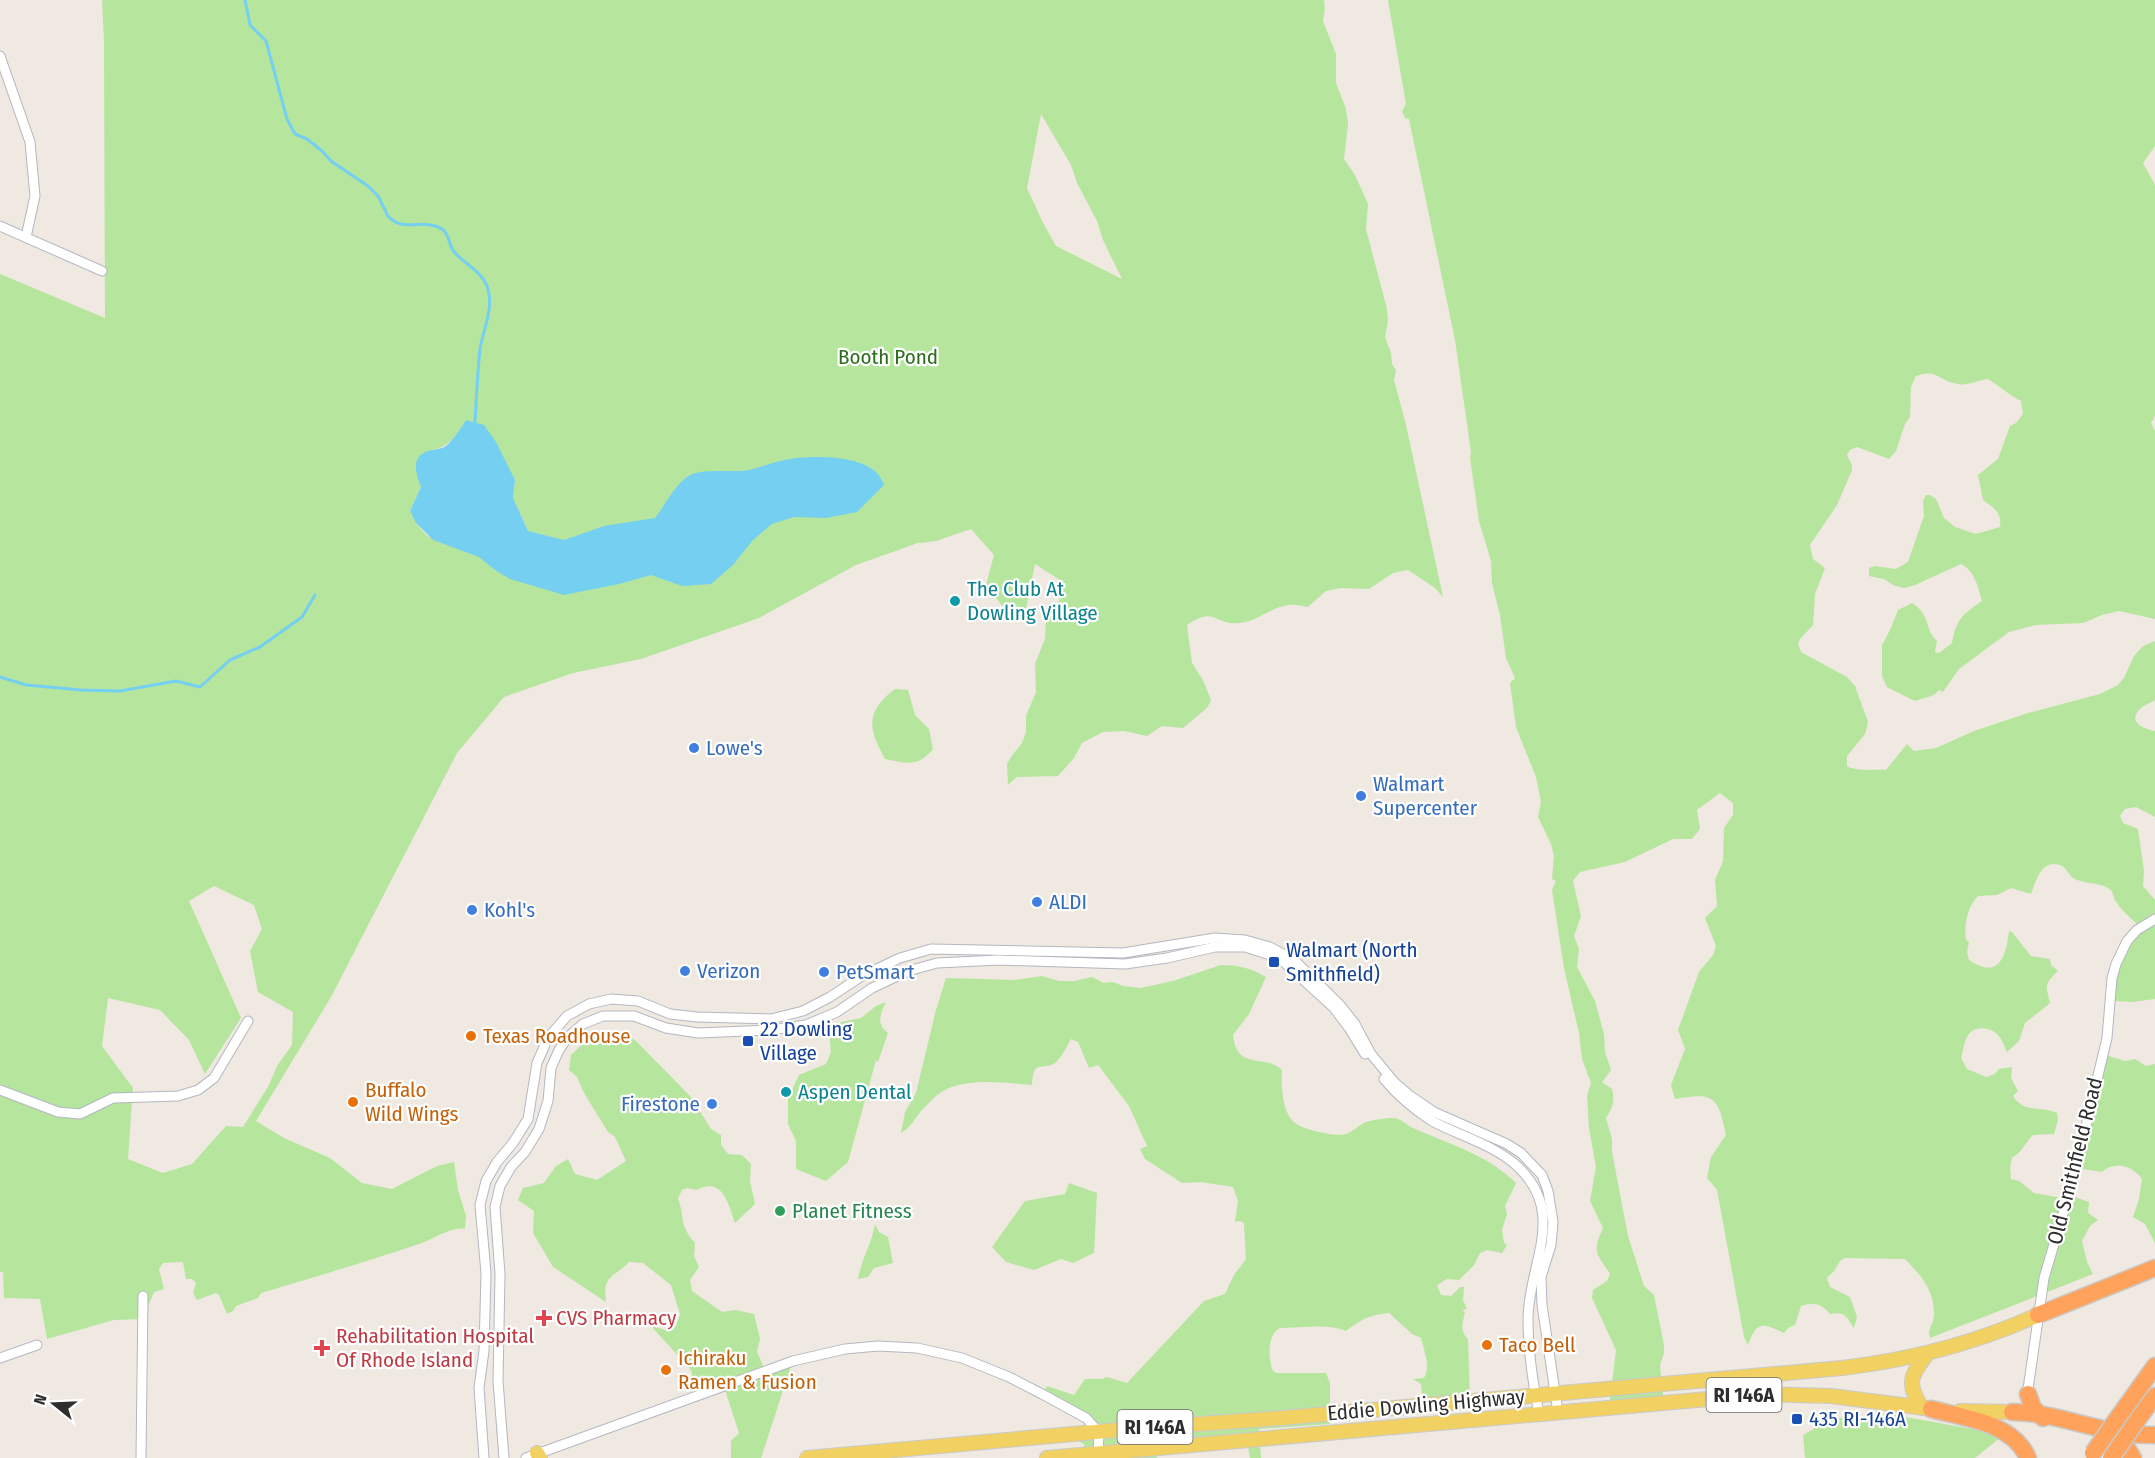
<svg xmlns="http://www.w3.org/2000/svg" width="2155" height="1458" viewBox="0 0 2155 1458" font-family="'Fira Sans Condensed',sans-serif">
<rect width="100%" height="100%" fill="#efe9e1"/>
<g fill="#b6e59e" fill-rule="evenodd">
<path d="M 102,0 L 1324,0 L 1325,9 L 1323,21 L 1336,54 L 1336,83 L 1346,109 L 1348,124 L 1344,159 L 1355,175 L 1368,204 L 1366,229 L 1387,309 L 1388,321 L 1385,337 L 1391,353 L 1392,364 L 1396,370 L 1394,380 L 1406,425 L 1443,597 L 1435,588 L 1408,570 L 1393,573 L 1369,589 L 1341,588 L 1326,591 L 1308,607 C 1302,606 1294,604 1289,605 C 1271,607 1258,621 1240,623 C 1214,626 1216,605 1187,625 L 1192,663 L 1203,680 L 1211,700 L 1207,708 L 1183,728 L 1162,726 L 1147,736 L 1124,731 L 1103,732 L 1082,743 L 1074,758 L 1058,776 L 1017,777 L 1008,785 L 1007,764 L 1011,757 L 1022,743 L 1026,732 L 1026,716 L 1036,692 L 1035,664 L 1045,639 L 1046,622 L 1060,599 L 1060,580 L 1035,564 L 1025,614 L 1013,620 L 986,585 L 994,555 L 971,529 L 936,541 L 918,543 L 856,565 L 759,618 L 641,659 L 573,673 L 504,697 L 457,753 L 331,997 L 256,1121 L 284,1138 L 330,1158 L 362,1183 L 392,1189 L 437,1166 L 454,1162 L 458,1190 L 466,1216 L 465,1229 C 453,1226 435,1238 422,1243 C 369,1261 315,1277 261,1293 L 258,1298 L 236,1306 L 233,1311 L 227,1314 L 219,1295 L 216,1293 L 197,1300 L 193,1293 L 196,1283 L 192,1279 L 186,1279 L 183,1262 L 163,1263 L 159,1269 L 164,1289 L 154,1292 L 143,1319 L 114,1320 L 47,1339 L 40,1299 L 4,1298 L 3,1272 L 0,1272 L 0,274 L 105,318 L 104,41 ZM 1041,114 L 1071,165 L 1077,183 L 1097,221 L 1103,240 L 1122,279 L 1056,246 L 1043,223 L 1027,188 ZM 466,420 L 515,480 L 513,498 L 528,531 L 566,541 L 495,570 C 490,566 485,561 480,557 C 449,539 429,552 410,511 L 421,487 L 431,450 C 447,449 458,434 466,420 ZM 214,886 L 254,905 L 262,929 L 250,951 L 258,992 L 293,1012 L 292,1045 L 277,1066 L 269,1085 L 243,1127 L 226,1126 L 192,1164 L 163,1173 L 128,1159 L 133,1088 L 102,1046 L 108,998 L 160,1010 L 189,1040 L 205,1074 L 241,1018 L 189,901 Z"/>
<path d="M 1388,0 L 2155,0 L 2155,146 L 2143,163 L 2155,185 L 2155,416 L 2151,423 L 2155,431 L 2155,619 L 2119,611 L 2102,615 L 2083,623 L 2036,625 L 2009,632 L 1959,669 L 1943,692 L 1939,690 L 1934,695 L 1915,701 L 1887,687 L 1882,676 L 1882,645 L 1890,630 L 1898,610 L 1912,603 C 1931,615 1924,629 1937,641 L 1935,652 L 1939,653 L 1952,643 C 1957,618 1962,615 1982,601 C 1978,587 1975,571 1961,564 L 1915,585 L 1904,588 L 1893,585 L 1884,579 L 1869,576 L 1869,568 L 1875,566 L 1896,569 L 1908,562 L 1924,516 L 1923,501 L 1926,495 L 1930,495 L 1936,499 L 1944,518 L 1955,527 L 1976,534 L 2000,527 C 2002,512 1994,508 1983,500 L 1978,475 L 1998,459 L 2010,426 L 2016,423 L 2023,414 L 2021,401 C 2007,394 2000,386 1988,379 C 1979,380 1966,386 1958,384 C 1940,381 1936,368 1916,376 L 1911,387 L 1910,417 L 1905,424 L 1896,451 L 1889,459 L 1857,447 L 1850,450 L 1847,455 L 1852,465 L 1852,470 L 1837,505 L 1810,545 L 1813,559 L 1825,568 L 1815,594 L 1813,625 L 1800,639 L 1798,644 L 1801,652 L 1847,677 L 1855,686 L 1868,722 L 1865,734 L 1847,756 L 1847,766 C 1857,772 1874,769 1886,770 L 1907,744 L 1914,751 L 1936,748 L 1974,731 L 2028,713 L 2100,694 L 2118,685 L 2124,678 L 2134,656 L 2143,646 L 2155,641 L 2155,700 C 2151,703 2144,705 2141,708 C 2126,722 2144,729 2155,731 L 2155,817 L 2136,807 L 2125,809 L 2120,816 L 2123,823 L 2138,829 L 2144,871 L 2143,886 L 2155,900 L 2155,999 L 2132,1002 L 2112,1001 L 2111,972 L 2139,926 C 2132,919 2123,912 2117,903 C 2112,898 2115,892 2108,888 C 2097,882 2084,884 2073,878 C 2068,874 2066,867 2060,865 C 2041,859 2036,881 2031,894 L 2011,888 L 1997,895 L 1978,896 C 1967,908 1964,924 1966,940 L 1969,942 L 1967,952 L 1969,960 C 1999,980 2006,957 2009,931 L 2012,932 L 2031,956 L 2050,959 L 2051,965 L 2058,971 C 2045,984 2045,984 2050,1002 L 2048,1005 L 2025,1023 L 2019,1041 L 2007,1052 C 2004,1046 2002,1039 1998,1035 C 1990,1027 1975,1025 1968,1035 C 1964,1042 1963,1051 1961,1058 L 1967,1069 L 1986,1077 L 1995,1074 L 1999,1069 L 2012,1067 L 2011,1078 L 2018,1091 L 2013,1096 C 2024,1114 2040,1105 2057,1113 L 2058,1120 L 2054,1134 L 2033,1135 C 2025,1143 2022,1152 2012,1158 L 2010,1168 L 2011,1179 L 2019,1181 L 2034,1193 L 2067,1199 L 2072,1196 L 2089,1202 L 2088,1213 L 2098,1220 L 2090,1226 L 2082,1241 L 2087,1262 L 2093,1274 L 1930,1338 C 1927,1330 1933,1325 1934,1316 C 1935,1290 1921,1276 1905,1259 L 1845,1258 L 1840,1261 L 1834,1271 L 1827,1278 L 1830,1287 L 1850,1297 L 1857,1317 L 1854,1328 C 1846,1317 1846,1311 1830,1314 C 1822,1304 1814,1302 1801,1306 L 1795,1325 L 1788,1328 L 1784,1333 C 1762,1323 1757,1320 1748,1345 L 1744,1337 L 1717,1190 L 1707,1178 L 1711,1157 L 1726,1135 C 1718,1097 1715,1092 1675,1099 L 1671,1085 L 1685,1049 L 1678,1030 L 1699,972 L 1713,955 L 1716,946 L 1705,918 L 1717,906 L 1715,880 L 1723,861 L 1724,828 L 1733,815 L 1733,803 L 1720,793 L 1697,810 L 1700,829 L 1692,839 L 1673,839 L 1625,862 L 1580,872 L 1573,881 L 1581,916 L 1574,936 L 1579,949 L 1577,967 L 1595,1001 L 1604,1034 L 1605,1052 L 1611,1070 L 1602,1082 L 1612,1089 C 1615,1101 1613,1107 1606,1118 L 1612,1139 L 1612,1152 L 1628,1236 L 1644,1286 L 1654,1295 L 1664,1345 L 1664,1353 L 1660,1365 L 1664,1404 L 1609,1408 L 1616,1350 L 1592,1298 L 1593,1290 L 1607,1281 L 1610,1274 C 1596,1252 1592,1253 1603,1228 L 1590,1201 L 1596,1167 L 1589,1128 L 1587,1096 L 1591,1083 L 1582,1059 L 1579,1033 L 1564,968 L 1552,890 L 1556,881 L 1552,879 L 1554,856 L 1551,844 L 1538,817 L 1541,802 L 1536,777 L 1516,727 L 1510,683 L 1515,678 L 1506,658 L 1500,615 L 1492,583 L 1491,561 L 1479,521 L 1470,458 L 1471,452 L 1455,340 L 1409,119 L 1405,118 L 1402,111 L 1406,104 Z"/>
<path d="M 895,689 L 908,690 L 915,715 L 929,729 L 933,749 C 917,768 906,763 885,759 C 868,728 865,712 895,689 Z"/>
<path d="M 1221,965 C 1238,965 1251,968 1266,977 L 1249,1014 L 1233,1035 C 1237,1072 1265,1053 1282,1070 C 1281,1085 1282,1112 1294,1122 C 1301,1128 1311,1130 1319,1132 C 1328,1134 1338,1136 1346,1134 C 1354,1131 1359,1125 1366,1122 C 1373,1120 1386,1118 1393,1118 C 1400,1118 1407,1125 1413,1128 C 1449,1144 1488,1155 1516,1183 L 1505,1206 L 1507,1214 L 1502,1230 L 1504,1243 L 1507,1245 L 1502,1253 L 1487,1250 L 1480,1253 L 1474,1265 L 1459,1280 L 1447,1279 L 1437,1285 L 1441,1295 L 1451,1296 L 1460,1287 L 1464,1287 L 1463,1300 L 1467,1309 L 1462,1310 L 1465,1312 C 1463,1322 1459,1331 1468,1339 L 1470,1402 L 1423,1406 L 1421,1384 L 1413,1379 L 1424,1378 C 1431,1366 1424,1351 1421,1338 L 1412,1334 L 1389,1313 C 1369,1315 1362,1319 1346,1331 C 1328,1323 1300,1328 1280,1328 C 1267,1334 1268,1359 1273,1371 L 1277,1373 L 1326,1373 L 1330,1383 L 1330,1424 L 1259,1429 L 1261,1458 L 1250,1458 L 1247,1441 L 1155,1449 L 1157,1458 L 1099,1458 L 1085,1453 L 1084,1444 L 1068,1436 L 1106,1426 L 1066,1411 L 1042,1394 L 1047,1386 L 1074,1395 L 1085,1379 L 1102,1379 L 1107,1377 L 1127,1383 L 1204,1301 L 1225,1294 L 1234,1275 L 1246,1259 L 1244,1223 L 1240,1221 L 1235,1222 L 1238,1201 L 1233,1187 L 1201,1182 L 1182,1183 L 1145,1159 L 1140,1149 L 1147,1146 L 1129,1106 L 1098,1065 L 1089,1068 L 1078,1042 L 1071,1039 C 1067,1046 1063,1055 1057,1061 C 1045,1073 1033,1056 1032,1085 C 1007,1083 967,1077 943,1091 C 937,1094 931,1101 926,1106 C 915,1116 913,1126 901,1133 L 905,1112 L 916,1093 L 936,1010 L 946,978 L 1015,980 L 1042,976 L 1059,981 L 1074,981 L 1092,977 L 1104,983 L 1113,982 L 1123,986 L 1140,988 L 1173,981 Z"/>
<path d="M 886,1002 C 880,1014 876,1024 888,1033 L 878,1062 L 876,1060 L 848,1162 L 826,1181 L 796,1169 L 796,1141 L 788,1124 L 788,1099 L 799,1075 L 826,1064 L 831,1052 L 829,1032 L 841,1022 L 861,1018 L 876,1006 Z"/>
<path d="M 594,1033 L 619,1033 L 635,1040 L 691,1097 L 711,1129 L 721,1135 L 721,1145 L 728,1154 L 742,1155 L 751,1164 L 750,1181 L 755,1204 L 735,1223 C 728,1203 723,1176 696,1190 L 687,1188 L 682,1190 L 678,1198 C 685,1218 679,1225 695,1243 L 694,1256 L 699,1267 L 690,1280 L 692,1291 L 722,1312 L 736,1310 L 754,1314 L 760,1339 L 757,1352 L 766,1372 L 791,1366 L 761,1458 L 731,1458 L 731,1441 L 739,1433 L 725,1390 L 696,1396 L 691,1370 L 651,1326 L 669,1331 L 676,1326 L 680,1314 L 671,1285 L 643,1263 L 629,1262 C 614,1278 602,1274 606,1302 L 553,1267 L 533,1233 L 534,1211 L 518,1200 L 523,1188 L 544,1183 L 556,1166 L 568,1159 L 575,1174 L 597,1180 L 626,1161 L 615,1137 L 608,1132 L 584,1093 L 577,1077 L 569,1070 L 571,1055 Z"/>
<path d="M 2102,1054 L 2125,1061 L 2135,1059 L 2146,1066 L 2155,1064 L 2155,1243 L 2145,1224 L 2133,1217 L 2139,1199 L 2142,1179 C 2133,1166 2115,1160 2102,1172 L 2077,1168 Z"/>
<path d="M 1069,1183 L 1097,1193 L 1094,1253 L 1073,1263 L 1061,1259 L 1034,1270 L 1006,1262 L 992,1247 L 1025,1201 L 1065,1194 Z"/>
<path d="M 875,1224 L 879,1232 L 888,1237 L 893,1263 L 874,1268 L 868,1277 L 858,1279 C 861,1260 872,1243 875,1224 Z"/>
<path d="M 1889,1414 L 1989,1432 L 2001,1437 L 1975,1458 L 1805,1458 L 1803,1435 L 1812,1430 L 1827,1417 C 1847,1419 1869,1416 1889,1414 Z"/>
</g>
<path fill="#75cff0" d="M 466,420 L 484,425 L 496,442 L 515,480 L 513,498 L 528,531 L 564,540 L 604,526 L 655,518 C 665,505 675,484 690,475 C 704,468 733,473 749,470 C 761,467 772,463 784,460 C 808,455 859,454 877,473 C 880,476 882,481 884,485 L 857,512 L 826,518 L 794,517 L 772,524 L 753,540 L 733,565 L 711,584 L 682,586 L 651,575 L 619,584 L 564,595 L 510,579 L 495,570 L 479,557 L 433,540 L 416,523 L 410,511 L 421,487 C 415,472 410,454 432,450 C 438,449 441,449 446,446 C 453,440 461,428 466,420 Z"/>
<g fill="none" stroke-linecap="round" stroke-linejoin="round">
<g stroke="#75cff0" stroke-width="3">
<path d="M 245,0 L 250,25 L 266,41 L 287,119 L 295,134 L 307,139 L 322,151 L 331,161 L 368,186 L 378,196 L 387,214"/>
<path d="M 387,215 C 402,233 419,219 438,227 C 451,232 447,244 455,253 C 465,264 481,271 487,286 C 495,307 483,329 480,349 C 478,368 477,386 476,405"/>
<path d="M 475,422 L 476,406"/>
<path d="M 0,677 L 26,685 L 81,690 L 120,691 L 176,681 L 200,687 L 230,660 L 260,647 L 302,617 L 315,595"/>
</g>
<g stroke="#b4b7c1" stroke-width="11">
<g id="street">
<path d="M 0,56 L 30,142 L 35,196 L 26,237"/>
<path d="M 0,226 L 102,271"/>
<path d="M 1384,1079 C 1397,1095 1415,1110 1432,1121 C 1460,1136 1492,1144 1516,1165 C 1569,1213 1528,1264 1528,1319 C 1528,1351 1533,1384 1539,1414"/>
<path d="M 0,1090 L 58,1112 L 80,1114 L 113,1098 L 178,1096 L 198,1090 L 214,1078 L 248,1021"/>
<path d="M 0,1358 L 37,1345"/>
<path d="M 2027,1396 L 2044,1278 L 2073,1180 L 2107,1038 L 2112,978 L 2116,964 L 2127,941 L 2137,930 L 2155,919"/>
<path d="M 141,1458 L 143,1296"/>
<path d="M 484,1458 L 479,1388 L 484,1351 L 486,1273 L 480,1205 L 486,1181 L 497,1162 L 513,1143 L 528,1119 L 537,1063 L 548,1038 L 567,1016 L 589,1004 L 611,999 L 638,1001 L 670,1014 L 697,1017 L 771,1019 L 803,1011 L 830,997 L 862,976 L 900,958 L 931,949 L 1123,953 L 1215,938 L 1245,940 L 1270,947 L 1294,960 L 1340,1005 L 1355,1024 L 1371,1054 L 1395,1083 L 1409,1095 L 1434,1112 L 1507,1144 L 1521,1153 L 1542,1175 L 1548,1191 L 1553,1222 L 1551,1245 L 1541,1277 L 1542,1305 L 1558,1412"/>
<path d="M 504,1458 L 498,1381 L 500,1274 L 495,1207 L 500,1186 L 511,1167 L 525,1152 L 539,1129 L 548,1101 L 551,1068 L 559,1050 L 568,1037 L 583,1024 L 603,1016 L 634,1016 L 666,1028 L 698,1033 L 771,1030 L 806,1025 L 837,1012 L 872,988 L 908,971 L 937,963 L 998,960 L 1125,964 L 1167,958 L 1215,947 L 1245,947 L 1280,958 L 1289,967 L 1334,1008 L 1349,1028 L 1365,1054"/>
<path d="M 526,1458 L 793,1361 L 845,1349 L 878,1346 L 917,1348 L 962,1358 L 1009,1377 L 1042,1394 L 1086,1418 L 1099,1432 L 1098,1456"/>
</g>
</g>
<g stroke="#c9c9c9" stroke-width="16">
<g id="primary">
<path d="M 1922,1408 C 1906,1383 1910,1376 1928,1353"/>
<path d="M 1960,1411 L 2012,1412"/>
<path d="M 537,1453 L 540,1458"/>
<path d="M 807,1458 L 1128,1429 L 1282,1418 L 1842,1368 C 1910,1360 1976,1343 2038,1315"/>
<path d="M 1047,1458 L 1764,1394 L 1831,1396 L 1941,1410"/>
</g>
</g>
<g stroke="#c9c9c9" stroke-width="19">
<g id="highway">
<path d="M 2038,1315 L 2155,1268"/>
<path d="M 2028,1394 L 2033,1408 L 2043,1418"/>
<path d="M 1931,1409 C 1964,1418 2012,1422 2028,1458"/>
<path d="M 2012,1412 C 2060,1412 2106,1437 2155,1435"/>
<path d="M 2119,1416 L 2155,1366"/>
<path d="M 2136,1422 L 2155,1396"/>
<path d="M 2110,1437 L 2125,1445 L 2133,1458"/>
</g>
</g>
<use href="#street" stroke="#fff" stroke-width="9"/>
<use href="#primary" stroke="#f2d163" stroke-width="14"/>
<use href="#highway" stroke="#ffa35c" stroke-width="16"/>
<g stroke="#c9c9c9" stroke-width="19" stroke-linecap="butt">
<g id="highway-bridge">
<path d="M 2093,1453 L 2119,1416"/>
<path d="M 2111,1458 L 2136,1422"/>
</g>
</g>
<use href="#highway-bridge" stroke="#ffa35c" stroke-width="16"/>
</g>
<g fill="#0f9aa8" stroke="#fff" stroke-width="2">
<circle cx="955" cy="601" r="6"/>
<circle cx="786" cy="1092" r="6"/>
</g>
<g fill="#3f7fe0" stroke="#fff" stroke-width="2">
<circle cx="694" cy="748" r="6"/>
<circle cx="1361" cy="796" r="6"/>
<circle cx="1037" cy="902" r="6"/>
<circle cx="472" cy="910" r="6"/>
<circle cx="685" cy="971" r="6"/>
<circle cx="824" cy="972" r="6"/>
<circle cx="712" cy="1104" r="6"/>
</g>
<g fill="#1a4fb4" stroke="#fff" stroke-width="2">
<rect x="1268" y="956" width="12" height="12" rx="3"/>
<rect x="742" y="1035" width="12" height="12" rx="3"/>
<rect x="1791" y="1413" width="12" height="12" rx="3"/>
</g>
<g fill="#e8710a" stroke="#fff" stroke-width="2">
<circle cx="471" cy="1036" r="6"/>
<circle cx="353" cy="1102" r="6"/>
<circle cx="1487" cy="1345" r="6"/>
<circle cx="666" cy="1370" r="6"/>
</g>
<circle fill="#2e9e5b" stroke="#fff" stroke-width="2" cx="780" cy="1211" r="6"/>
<g fill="#e0444e" stroke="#fff" stroke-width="2">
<path d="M541 1309h6v6h6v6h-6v6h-6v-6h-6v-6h6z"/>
<path d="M319 1339h6v6h6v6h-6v6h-6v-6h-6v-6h6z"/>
</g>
<g text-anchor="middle" stroke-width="4.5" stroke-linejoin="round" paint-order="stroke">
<g fill="#fff" stroke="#6d6d6d" stroke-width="1.5">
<rect x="1706.5" y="1378" width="75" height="34" rx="4.5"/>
<rect x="1117.5" y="1410" width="75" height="34" rx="4.5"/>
</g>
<g font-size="20" font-weight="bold" fill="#2e2e2e">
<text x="1744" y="1402">RI 146A</text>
<text x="1155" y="1434">RI 146A</text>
</g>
<g font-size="21" fill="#2c6e1b" stroke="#fff">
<text x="888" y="364">Booth Pond</text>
</g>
<g font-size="21" fill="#0d838f" stroke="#fff" text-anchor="start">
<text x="967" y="596">The Club At<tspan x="967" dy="24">Dowling Village</tspan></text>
<text x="798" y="1099">Aspen Dental</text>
</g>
<g font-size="21" fill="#366cbe" stroke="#fff" text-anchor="start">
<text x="706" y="755">Lowe's</text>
<text x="1373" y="791">Walmart<tspan x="1373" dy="24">Supercenter</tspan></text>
<text x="1049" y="909">ALDI</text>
<text x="484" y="917">Kohl's</text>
<text x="697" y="978">Verizon</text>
<text x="836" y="979">PetSmart</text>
<text x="700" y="1111" text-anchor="end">Firestone</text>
</g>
<g font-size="21" fill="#164399" stroke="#fff" text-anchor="start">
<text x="1286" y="957">Walmart (North<tspan x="1286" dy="24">Smithfield)</tspan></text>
<text x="760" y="1036">22 Dowling<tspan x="760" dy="24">Village</tspan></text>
<text x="1809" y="1426">435 RI-146A</text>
</g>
<g font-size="21" fill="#c56008" stroke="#fff" text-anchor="start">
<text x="483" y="1043">Texas Roadhouse</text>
<text x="365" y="1097">Buffalo<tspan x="365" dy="24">Wild Wings</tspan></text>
<text x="1499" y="1352">Taco Bell</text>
<text x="678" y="1365">Ichiraku<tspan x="678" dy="24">Ramen &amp; Fusion</tspan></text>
</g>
<g font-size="21" fill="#2e2e2e" stroke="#fff">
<text transform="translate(2075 1161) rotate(-76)" y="7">Old Smithfield Road</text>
<text transform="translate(1426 1405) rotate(-5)" y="7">Eddie Dowling Highway</text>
</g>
<g font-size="21" fill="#27864d" stroke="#fff" text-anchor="start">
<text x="792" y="1218">Planet Fitness</text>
</g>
<g font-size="21" fill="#be3a42" stroke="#fff" text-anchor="start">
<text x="556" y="1325">CVS Pharmacy</text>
<text x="336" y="1343">Rehabilitation Hospital<tspan x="336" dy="24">Of Rhode Island</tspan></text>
</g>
</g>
<g transform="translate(54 1404) rotate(288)" stroke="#ffffff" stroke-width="4.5" paint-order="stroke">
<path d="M0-4.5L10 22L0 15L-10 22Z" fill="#2e2e2e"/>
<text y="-9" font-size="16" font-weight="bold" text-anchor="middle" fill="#2e2e2e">N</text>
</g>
</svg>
